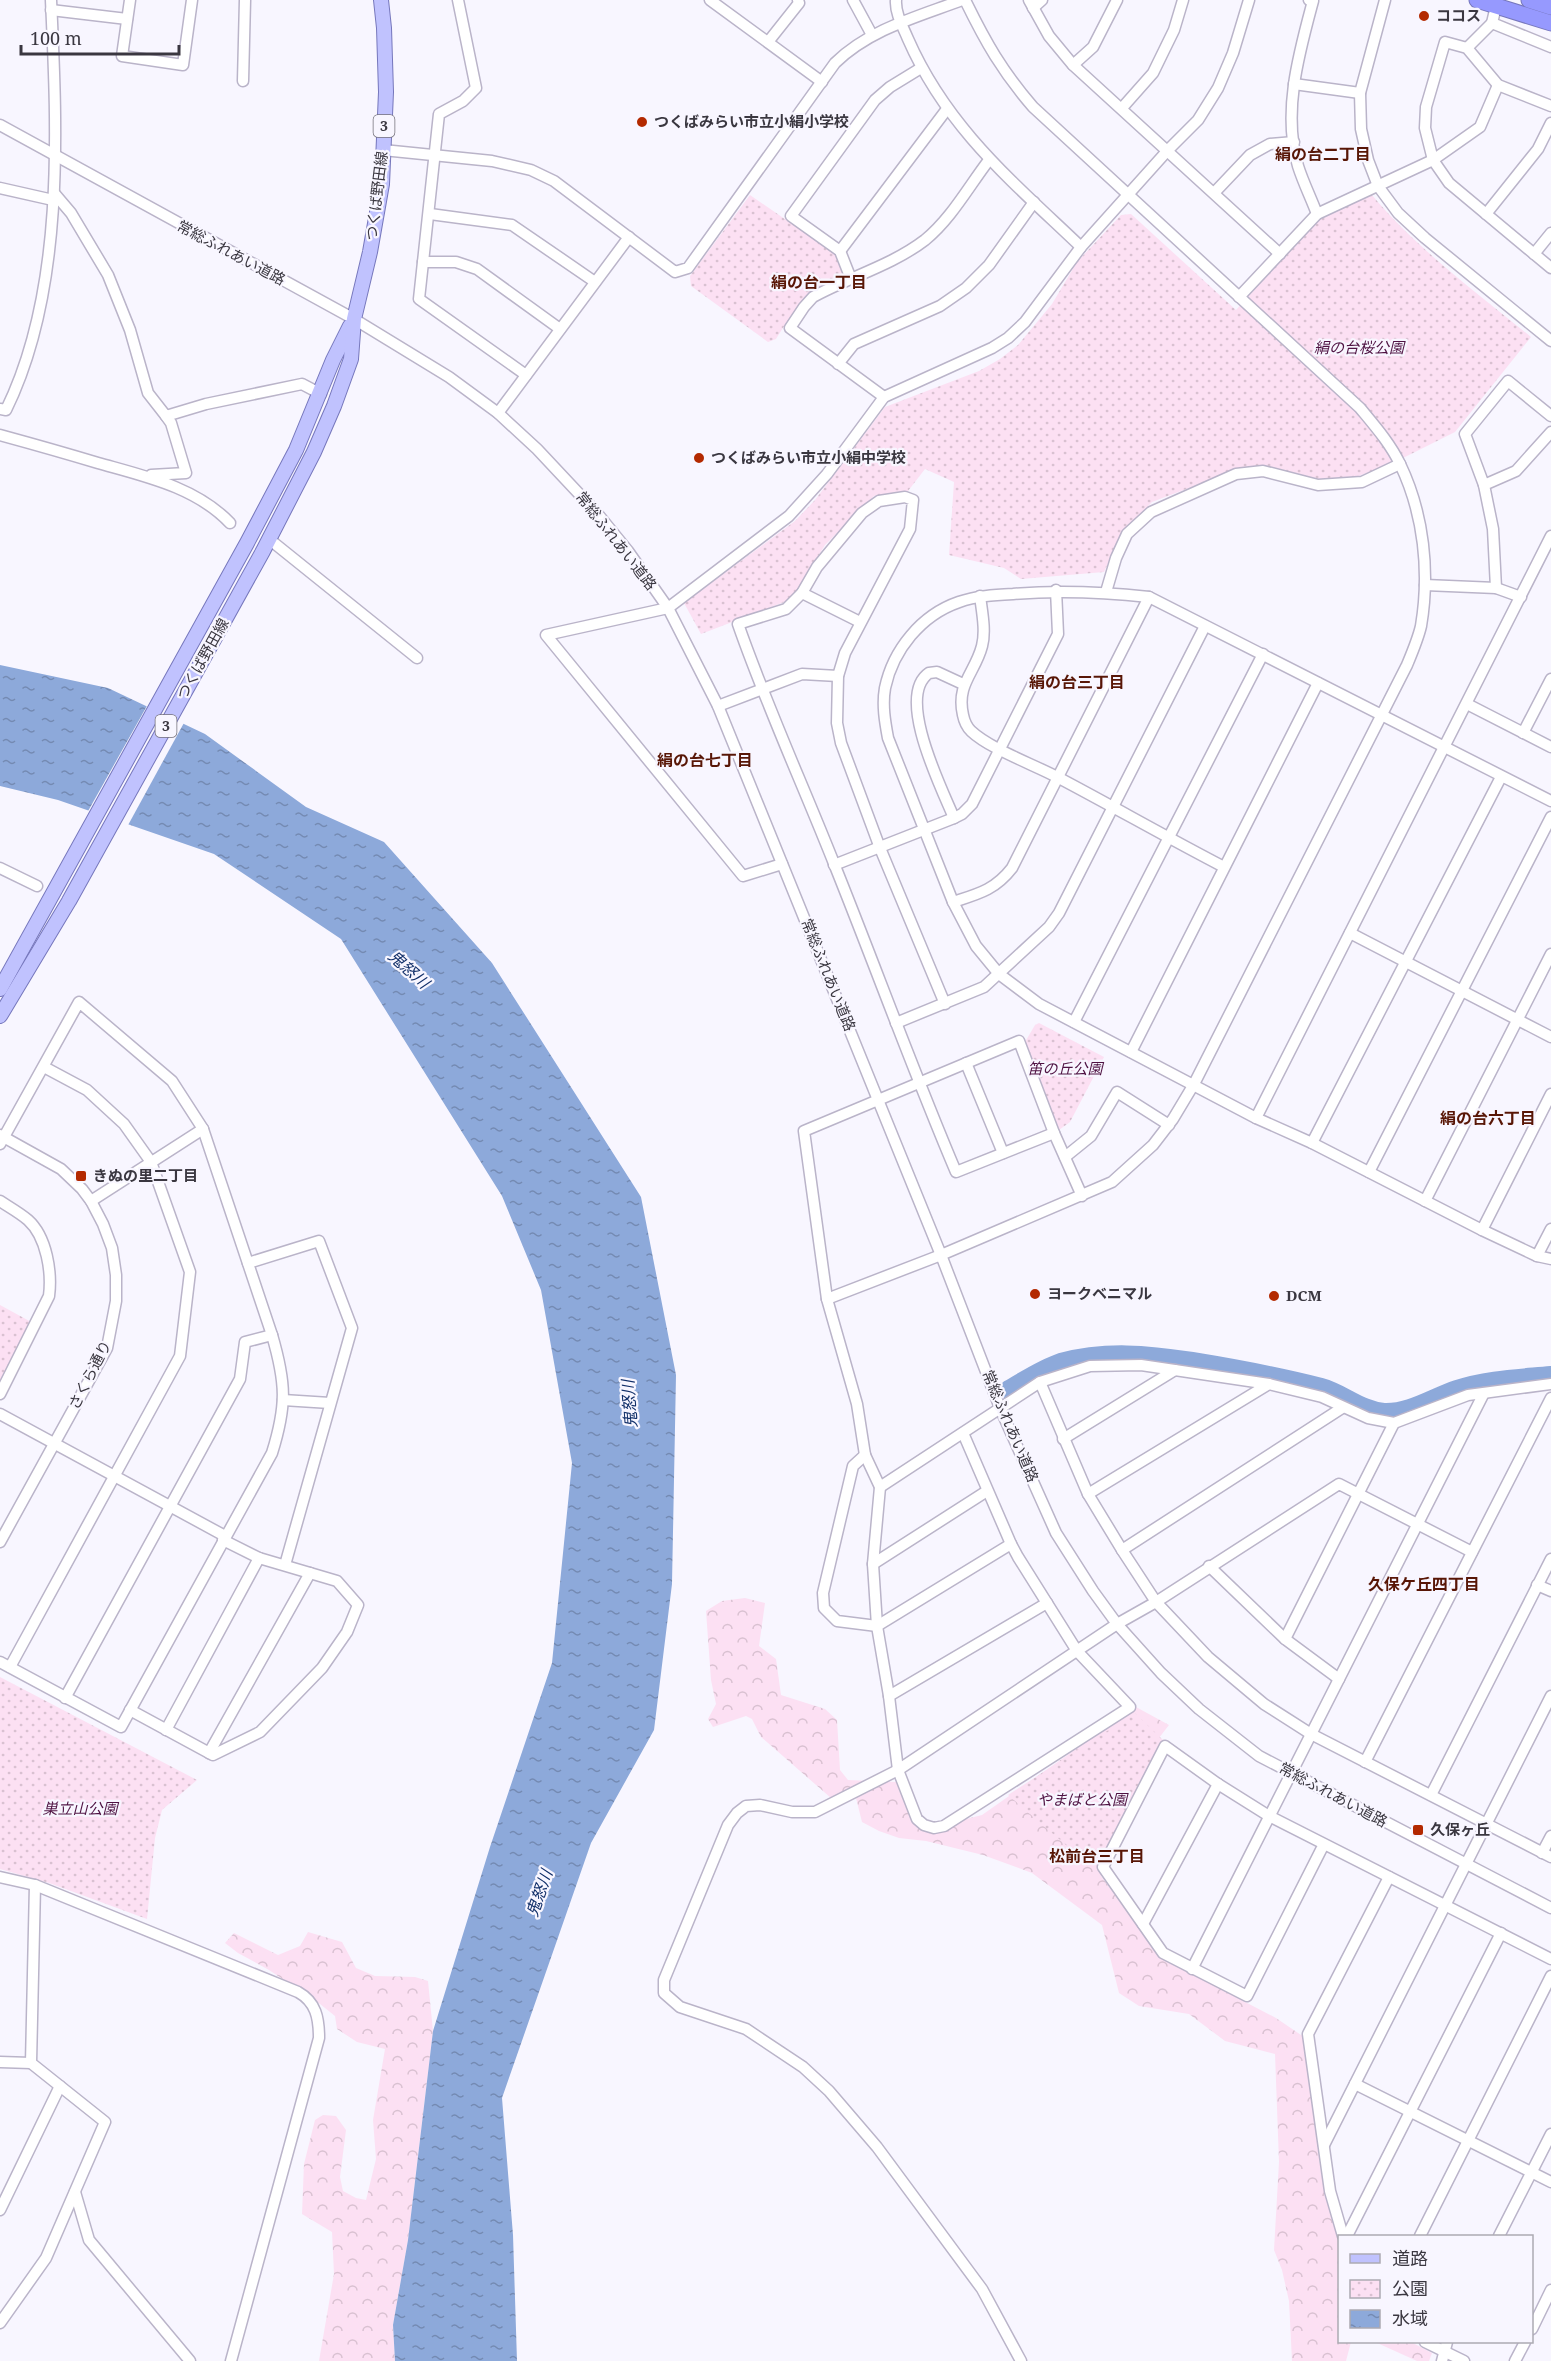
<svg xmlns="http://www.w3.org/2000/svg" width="1551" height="2361" viewBox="0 0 1551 2361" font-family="'Noto Serif','Noto Sans JP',serif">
<defs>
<pattern id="forest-crowns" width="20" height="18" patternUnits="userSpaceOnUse" patternTransform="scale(1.5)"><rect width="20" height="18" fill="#fce0f3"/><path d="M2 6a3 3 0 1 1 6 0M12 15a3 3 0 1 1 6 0" fill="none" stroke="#d9c1d1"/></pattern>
<pattern id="park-dots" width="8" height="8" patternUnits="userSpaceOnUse" patternTransform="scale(1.5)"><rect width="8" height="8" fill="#fce0f3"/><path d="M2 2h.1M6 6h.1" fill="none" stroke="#d9c1d1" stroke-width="1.8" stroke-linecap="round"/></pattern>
<pattern id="water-ripples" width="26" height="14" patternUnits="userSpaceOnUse" patternTransform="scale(1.5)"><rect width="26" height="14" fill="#8da9da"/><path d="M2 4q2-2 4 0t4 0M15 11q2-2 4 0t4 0" fill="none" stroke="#748ab2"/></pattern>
</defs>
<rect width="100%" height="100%" fill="#f8f6ff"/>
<g fill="url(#forest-crowns)">
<path d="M 745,1598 L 765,1603 L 759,1646 L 776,1659 L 781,1695 L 825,1709 L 837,1720 L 840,1770 L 848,1780 L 896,1782 L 909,1815 L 923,1830 L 982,1815 L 1136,1707 L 1169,1725 L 1145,1756 L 1102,1850 L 1101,1876 L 1161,1958 L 1276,2018 L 1304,2037 L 1321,2173 L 1339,2240 L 1340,2342 L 1351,2342 L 1346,2361 L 1292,2361 L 1289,2301 L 1282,2270 L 1274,2250 L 1279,2162 L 1275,2054 L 1225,2041 L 1189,2014 L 1139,2006 L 1119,1993 L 1102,1925 L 1032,1873 L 983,1855 L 926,1841 L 899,1838 L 879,1831 L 862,1822 L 856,1798 L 831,1798 L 761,1737 L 752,1719 L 746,1716 L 713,1727 L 708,1719 L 716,1704 L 711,1680 L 706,1611 L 722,1601 Z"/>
<path d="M 308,1932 L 342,1942 L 356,1968 L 375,1976 L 415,1977 L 428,1981 L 433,2031 L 408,2240 L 393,2325 L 395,2361 L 319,2361 L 334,2274 L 332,2232 L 302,2214 L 304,2164 L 315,2120 L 323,2115 L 336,2116 L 346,2130 L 340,2177 L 343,2191 L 356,2198 L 366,2200 L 376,2159 L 373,2120 L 385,2049 L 357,2042 L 337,2029 L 335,2016 L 320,2004 L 269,1970 L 238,1953 L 225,1943 L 234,1933 L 278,1955 L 300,1946 Z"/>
<path d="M 1375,2342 L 1411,2342 L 1432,2353 L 1429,2361 L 1417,2361 Z"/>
</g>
<g fill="url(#park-dots)">
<path d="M 750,195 L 837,255 L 844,272 L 841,277 C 804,293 797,306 776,339 L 768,342 L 691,286 L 690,276 Z"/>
<path d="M 1372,195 C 1418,250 1476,292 1531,337 L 1455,432 L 1391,464 L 1353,478 L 1319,481 L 1234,471 L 1152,502 L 1122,533 L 1104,572 L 1021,579 L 1004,568 L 949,555 L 954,482 L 925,469 L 908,491 L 874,496 L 825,545 L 794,595 L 787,601 L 701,634 L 684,603 L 795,521 L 815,500 L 885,407 L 979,371 L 1000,359 L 1018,345 L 1052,304 L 1077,262 L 1121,215 L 1131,214 L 1236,310 L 1320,218 Z"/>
<path d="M 1039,1023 L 1104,1057 L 1070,1122 L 1059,1130 L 1025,1042 L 1035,1025 Z"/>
<path d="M 0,1305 L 33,1323 L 0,1383 Z"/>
<path d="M 0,1677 L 197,1780 L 162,1810 L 155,1838 L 147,1919 L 49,1883 L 0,1869 Z"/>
<path d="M 1135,1713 L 1164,1741 L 1095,1870 L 1008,1795 Z"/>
</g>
<path fill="url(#water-ripples)" d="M 0,665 L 108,688 L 205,734 L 306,807 L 384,842 L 492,963 L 641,1197 L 676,1375 L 672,1584 L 654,1730 L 591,1843 L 502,2098 L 513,2235 L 517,2361 L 395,2361 L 393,2325 L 408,2240 L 433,2031 L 490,1847 L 552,1663 L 572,1463 L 541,1290 L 502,1196 L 341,939 L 214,854 L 58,800 L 0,786 Z"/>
<path fill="#f8f6ff" d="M 148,704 L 185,721 L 127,827 L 87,813 Z"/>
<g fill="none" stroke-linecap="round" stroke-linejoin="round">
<path stroke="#8da9da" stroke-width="20" d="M 1009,1390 C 1025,1381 1043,1369 1061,1363 C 1105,1351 1148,1355 1192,1362 C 1235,1369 1278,1377 1321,1388 C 1343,1394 1360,1411 1384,1413 C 1410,1414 1433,1398 1457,1390 C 1487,1380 1520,1379 1551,1376"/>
<g stroke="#bab4c9" stroke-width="13">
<g id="minor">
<path d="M 130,0 L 122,56 L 183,65 L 192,0"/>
<path d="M 458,0 L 476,88 L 463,101 L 439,114 L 419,299 L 526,375"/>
<path d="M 710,0 L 822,82"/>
<path d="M 853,0 L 872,35"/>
<path d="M 896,0 C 895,13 903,27 908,39 C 947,128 1013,182 1081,247"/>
<path d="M 1029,0 L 1049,36 L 1073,65 L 1280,254"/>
<path d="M 1309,0 L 1313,1 C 1299,53 1282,112 1298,166 C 1303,182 1311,198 1317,214"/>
<path d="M 1385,0 L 1360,93 L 1361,129 L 1368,160 L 1378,186 L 1398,213 L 1425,238 L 1551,341"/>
<path d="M 1496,6 L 1492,23 L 1551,47"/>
<path d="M 1033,8 L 1042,0"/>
<path d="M 51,10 L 127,19"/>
<path d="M 768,42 L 799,3 L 798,0"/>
<path d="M 1467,48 L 1492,23"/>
<path d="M 1073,65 L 1093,47 L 1117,0"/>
<path d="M 243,81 L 245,0"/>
<path d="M 1294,84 L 1360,93"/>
<path d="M 1551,106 L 1498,85 L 1467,48 L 1445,42 L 1426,107 L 1425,128 L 1433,160 L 1449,183 L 1551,268"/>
<path d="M 1122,108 L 1153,73 L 1174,30 L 1183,0"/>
<path d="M 0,125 L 354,319 L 449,377 L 498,413 L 537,449 L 597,513 L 628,551 L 668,608 L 718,706 L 941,1255 L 1000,1408 L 1056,1533 L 1093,1591 L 1117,1624 L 1161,1673 L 1199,1709 L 1259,1756 L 1551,1908"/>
<path d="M 383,150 L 492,161 L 531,170 L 554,181 L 675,272 L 688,268 L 835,63 C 870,29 917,17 962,0"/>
<path d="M 0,188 L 53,200"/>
<path d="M 54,193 L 71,213 L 108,275 L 130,330 L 148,393 L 166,416 L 206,404 L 302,384 L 321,394"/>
<path d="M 1214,193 L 1250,155 L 1270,144 L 1294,142"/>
<path d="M 430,214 L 512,225 L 595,282"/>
<path d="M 1486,214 L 1538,149 L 1551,123"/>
<path d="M 840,251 L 947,109"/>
<path d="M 1534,254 L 1551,233"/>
<path d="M 423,262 L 456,262 L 477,269 L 560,329"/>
<path d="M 851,279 L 840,251 L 791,216 L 875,100 L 890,87 L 921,68"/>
<path d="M 1239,297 L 1317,214 L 1433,160 L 1480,127 L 1498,85"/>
<path d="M 838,364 L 854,344 L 940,306 L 966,288 L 989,265 L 1034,202"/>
<path d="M 884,397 L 790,328 L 804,307 L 813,297 C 849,277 891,266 925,240 C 951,219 969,186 989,160"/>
<path d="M 0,409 L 6,410 C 65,290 57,130 51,0"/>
<path d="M 498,413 L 629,237"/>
<path d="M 0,435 C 33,444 65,453 98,463 C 144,476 196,487 230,523"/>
<path d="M 151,475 L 186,473 L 171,423 L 166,416"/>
<path d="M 1484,485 L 1465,434 L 1508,381 L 1551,416"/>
<path d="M 269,539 L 417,658"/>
<path d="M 1425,585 L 1496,588 L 1521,597"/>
<path d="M 1496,588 L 1493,529 L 1484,485 L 1516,471 L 1551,432"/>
<path d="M 1106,592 L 1116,558 L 1127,534 L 1151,512 L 1236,474 L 1263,471 L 1318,485 L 1362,482 L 1400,464"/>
<path d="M 802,593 L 860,622"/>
<path d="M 980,596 C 982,612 986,631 982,646 C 975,673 956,684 963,715 C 964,720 967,727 971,731 C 990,749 1035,765 1059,778 C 1114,807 1168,838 1224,867"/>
<path d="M 1467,704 L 1551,747"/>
<path d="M 718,706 L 802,674 L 838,676"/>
<path d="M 1523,733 L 1551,679"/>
<path d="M 1551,801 L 1149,597 C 1103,592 1059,590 1013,594 C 994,595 976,596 959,602 C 921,615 893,650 885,688 C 882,705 885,722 888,738 L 953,902 L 976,946 L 999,974 L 1039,1004 L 1256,1118 L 1312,1143 L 1482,1230 L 1537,1256 L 1551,1259"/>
<path d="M 954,818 C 942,789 895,696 929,673 L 937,672 L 963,684"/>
<path d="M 782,864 L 743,876 L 546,635 L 668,608 L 789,516 L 827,474 L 884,397 L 992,348 L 1008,338 L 1025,322 L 1081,247 L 1168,150 L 1198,120 L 1218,88 L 1233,53 L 1249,0"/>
<path d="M 834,865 L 954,818 L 962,814 L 972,804 L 1058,634 L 1056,590"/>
<path d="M 0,868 L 37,886"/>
<path d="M 953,902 C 978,894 995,890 1012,868 L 1149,597"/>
<path d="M 1350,933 L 1551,1037"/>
<path d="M 945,1004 L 880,848 L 841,743 L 837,723 L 838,676 L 845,653 L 910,529 L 913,500 L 905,497 L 879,501 L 862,513 L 817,567 L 802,593 L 786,609 L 738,624 C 767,707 803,785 835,866 C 876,968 913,1071 956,1172 L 1054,1133"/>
<path d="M 1074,1022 L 1263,654"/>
<path d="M 896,1023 L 984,987 L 1049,927 L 1059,913 L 1205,626"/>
<path d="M 1131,1052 L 1318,683"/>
<path d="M 966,1063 L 1003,1153"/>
<path d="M 1256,1118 L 1551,536"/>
<path d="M 0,1135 L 61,1169 L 82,1189 L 91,1201 L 103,1224 L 112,1248 L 116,1275 L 116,1301 L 107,1348 L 0,1542"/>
<path d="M 1312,1143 L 1501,777"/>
<path d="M 0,1144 L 79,1002 L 172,1081 L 203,1129 L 272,1335 C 286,1383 287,1405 272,1453 L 121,1727 L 0,1662"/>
<path d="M 1065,1157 L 1091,1136 L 1117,1092 L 1169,1125"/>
<path d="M 1369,1172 L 1551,817"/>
<path d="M 0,1201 C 9,1207 20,1213 28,1220 C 47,1237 52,1273 49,1296 L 0,1394"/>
<path d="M 91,1201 L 203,1129"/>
<path d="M 1425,1201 L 1551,954"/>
<path d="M 1482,1230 L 1551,1094"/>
<path d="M 1537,1256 L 1551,1229"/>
<path d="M 248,1263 L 319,1241 L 352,1328 L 285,1565"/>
<path d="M 827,1299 L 941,1255 L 1112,1182 L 1153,1145 L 1173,1119 L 1194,1084 L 1407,665 C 1412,653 1418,639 1421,626 C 1430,572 1424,514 1400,464 C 1390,443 1374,425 1360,408 L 1033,107 C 1002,71 986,43 965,0"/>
<path d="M 1040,1382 L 1088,1494 L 1122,1550 L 1156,1602 L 1208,1657 L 1264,1704 L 1311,1734 L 1551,1857"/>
<path d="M 283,1400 L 330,1403"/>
<path d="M 0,1414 L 225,1536"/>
<path d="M 963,1433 L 1011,1544 L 1018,1557 L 1077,1651 L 1130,1707 L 944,1826 L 934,1828 L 924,1825 L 917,1819 L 898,1770 L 889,1696 L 877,1626 L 873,1564 L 880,1487 L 865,1455 L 857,1404 L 827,1299 L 804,1131 L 1019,1041 L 1054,1133 L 1082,1196"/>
<path d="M 1063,1439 L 1175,1370"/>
<path d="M 865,1455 L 853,1466 L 823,1593 L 824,1608 L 837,1621 L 877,1626 L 1011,1544"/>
<path d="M 880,1487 L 1040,1382 L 1090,1366 L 1141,1365 L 1269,1384 L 1322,1397 L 1368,1418 L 1394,1423 L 1468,1395 L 1551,1384"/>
<path d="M 1088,1494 L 1269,1384"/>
<path d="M 1122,1550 L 1342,1408"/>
<path d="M 873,1564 L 987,1491"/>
<path d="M 1209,1566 L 1285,1639 L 1339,1679"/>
<path d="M 1537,1585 L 1551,1591"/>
<path d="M 1285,1639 L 1394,1423"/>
<path d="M 10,1667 L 180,1356 L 190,1272 L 151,1162 L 124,1124 L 87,1090 L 44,1067"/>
<path d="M 889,1696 L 1047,1603"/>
<path d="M 65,1698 L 240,1379 L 245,1342 L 272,1335"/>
<path d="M 130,1710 L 213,1755 L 260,1732 L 322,1668 L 347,1632 L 358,1605 L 337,1581 L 259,1558 L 223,1540"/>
<path d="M 166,1730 L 259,1558"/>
<path d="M 209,1753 L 310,1573"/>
<path d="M 1365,1762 L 1551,1398"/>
<path d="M 1431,1795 L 1551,1559"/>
<path d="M 1324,1844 L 1247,1996 L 1163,1953 L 1103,1867 L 1165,1746 L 1218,1784 L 1269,1816 L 1551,1959"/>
<path d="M 1542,1853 L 1551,1836"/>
<path d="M 0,1877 L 35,1885 L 298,1992 C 316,2002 319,2018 319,2038 L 231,2361"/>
<path d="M 1143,1924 L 1218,1784"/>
<path d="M 1192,1969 L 1484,1393"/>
<path d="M 0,2062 L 31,2063"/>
<path d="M 1355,2084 L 1551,2182"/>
<path d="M 1324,2145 L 1551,1696"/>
<path d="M 75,2192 L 89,2240 L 190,2361"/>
<path d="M 0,2210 L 60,2086"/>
<path d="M 1343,2236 L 1330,2191 L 1308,2034 L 1389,1877"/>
<path d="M 1347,2236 L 1501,1933"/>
<path d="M 1420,2236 L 1551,1976"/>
<path d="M 1499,2236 L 1551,2134"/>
<path d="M 0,2323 L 46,2258 L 105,2122 L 31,2063 L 35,1885"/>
<path d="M 1532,2329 L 1551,2290"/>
<path d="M 1425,2342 L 1464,2361"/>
<path d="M 1021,2361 L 982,2289 L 877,2147 L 829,2091 L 803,2067 L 746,2029 L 680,2007 L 664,1993 L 664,1980 L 728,1825 L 737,1813 L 746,1806 L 760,1805 L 792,1812 L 815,1812 L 898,1770 L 1117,1624 L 1156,1602 L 1339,1484 L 1472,1552"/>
<path d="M 1442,2361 L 1447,2342"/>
<path d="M 1515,2361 L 1525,2342"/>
</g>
</g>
<g stroke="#7677bc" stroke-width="16">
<g id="major">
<path d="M 0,989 L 247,543 L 296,450 L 333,360 L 350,326"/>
<path d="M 0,1016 L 69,901 L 263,551 L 314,452 L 334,406 L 351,359 L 354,319 L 370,252 L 382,184 L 386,92 L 384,28 L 381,0"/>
</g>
</g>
<g stroke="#7677bc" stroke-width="17">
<g id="highway">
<path d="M 1477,0 L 1551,23"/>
<path d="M 1529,0 L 1551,7"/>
</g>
</g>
<use href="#minor" stroke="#fff" stroke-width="10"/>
<use href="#major" stroke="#c0c2fe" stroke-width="14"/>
<use href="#highway" stroke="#9699fe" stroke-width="15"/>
</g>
<g fill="#b32900" stroke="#f8f6ff" stroke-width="2">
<circle cx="1424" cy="16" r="6"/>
<circle cx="642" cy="122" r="6"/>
<circle cx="699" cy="458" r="6"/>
<rect x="75" y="1170" width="12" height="12" rx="3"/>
<circle cx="1035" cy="1294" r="6"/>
<circle cx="1274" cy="1296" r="6"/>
<rect x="1412" y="1824" width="12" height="12" rx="3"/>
</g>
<g text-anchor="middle" stroke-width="4.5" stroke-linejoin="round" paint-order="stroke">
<g fill="#f8f6ff" stroke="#737079" stroke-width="1.5">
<rect x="373.5" y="115" width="21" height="22" rx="4.5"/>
<rect x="155.5" y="715" width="21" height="22" rx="4.5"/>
</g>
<g font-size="14" font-weight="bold" fill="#3a3740">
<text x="384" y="131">3</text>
<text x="166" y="731">3</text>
</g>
<g font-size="15" font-weight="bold" fill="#3a3740" stroke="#f8f6ff" text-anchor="start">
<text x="1436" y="21">ココス</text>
<text x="654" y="127">つくばみらい市立小絹小学校</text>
<text x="711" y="463">つくばみらい市立小絹中学校</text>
<text x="93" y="1181">きぬの里二丁目</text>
<text x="1047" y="1299">ヨークベニマル</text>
<text x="1286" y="1301">DCM</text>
<text x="1430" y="1835">久保ヶ丘</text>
</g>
<g font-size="15" fill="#3a3740" stroke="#f8f6ff">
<text transform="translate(377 196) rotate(-83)" y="5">つくば野田線</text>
<text transform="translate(231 253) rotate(28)" y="5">常総ふれあい道路</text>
<text transform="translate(616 541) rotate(52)" y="5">常総ふれあい道路</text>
<text transform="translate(203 659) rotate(-61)" y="5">つくば野田線</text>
<text transform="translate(828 975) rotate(68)" y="5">常総ふれあい道路</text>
<text transform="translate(90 1375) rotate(-63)" y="5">さくら通り</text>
<text transform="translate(1010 1426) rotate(67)" y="5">常総ふれあい道路</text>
<text transform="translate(1333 1795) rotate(28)" y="5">常総ふれあい道路</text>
</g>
<g font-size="15" font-style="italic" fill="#4f1343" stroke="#f8f6ff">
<text x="1359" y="353">絹の台桜公園</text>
<text x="1065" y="1074">笛の丘公園</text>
<text x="1082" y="1805">やまばと公園</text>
<text x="80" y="1814">巣立山公園</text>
</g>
<g font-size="16" font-weight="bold" fill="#581606" stroke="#f8f6ff">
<text x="1323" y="160">絹の台二丁目</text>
<text x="819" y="288">絹の台一丁目</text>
<text x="1077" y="688">絹の台三丁目</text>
<text x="705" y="766">絹の台七丁目</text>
<text x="1488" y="1124">絹の台六丁目</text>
<text x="1424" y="1590">久保ケ丘四丁目</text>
<text x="1097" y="1862">松前台三丁目</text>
</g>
<g font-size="16" font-style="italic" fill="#112f69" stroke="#f8f6ff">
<text transform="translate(409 969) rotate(42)" y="6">鬼怒川</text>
<text transform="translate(629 1404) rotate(-94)" y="6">鬼怒川</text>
<text transform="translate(539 1893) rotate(-71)" y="6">鬼怒川</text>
</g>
</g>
<rect x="1338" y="2235" width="195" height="108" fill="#f8f6ff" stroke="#acaab3" stroke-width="1.5"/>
<rect x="1350" y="2254" width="30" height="9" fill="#c0c2fe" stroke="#acaab3" stroke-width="1.5"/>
<text x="1392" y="2265" font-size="18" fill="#3a3740">道路</text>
<rect x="1350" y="2280" width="30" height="18" fill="url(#park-dots)" stroke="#acaab3" stroke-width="1.5"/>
<text x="1392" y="2295" font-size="18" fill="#3a3740">公園</text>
<rect x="1350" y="2310" width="30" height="18" fill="url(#water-ripples)" stroke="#acaab3" stroke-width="1.5"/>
<text x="1392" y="2325" font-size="18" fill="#3a3740">水域</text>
<path d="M21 45v9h158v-9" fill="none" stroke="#3a3740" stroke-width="3"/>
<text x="30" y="45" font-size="18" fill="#3a3740" stroke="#f8f6ff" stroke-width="4.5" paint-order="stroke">100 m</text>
</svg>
